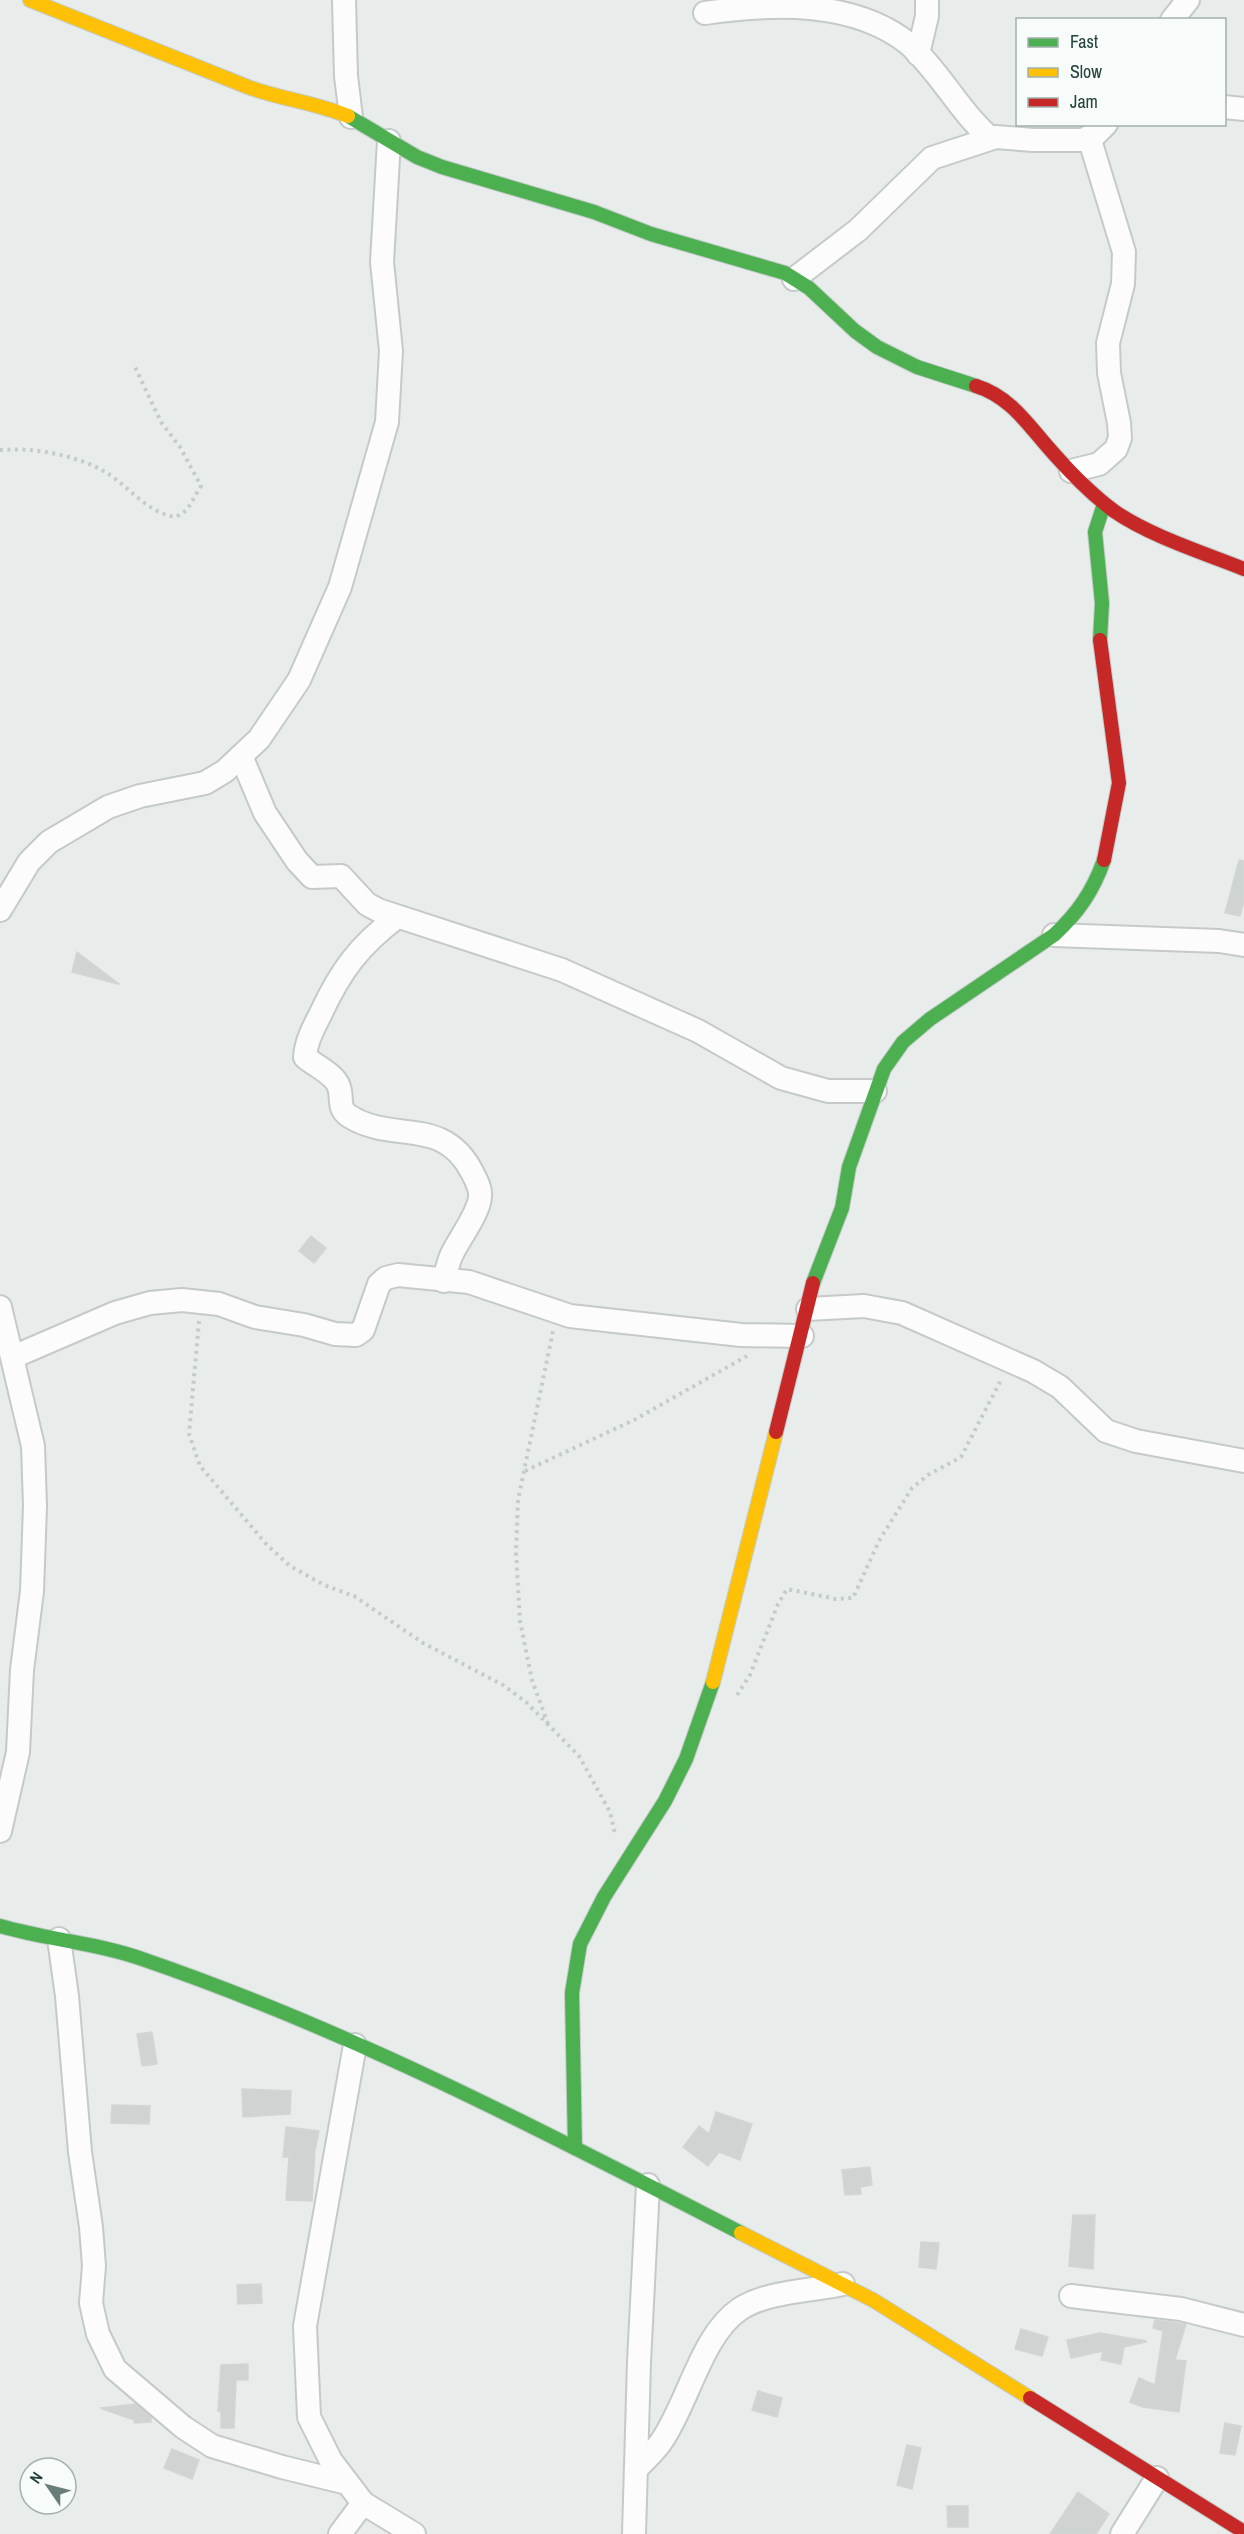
<svg xmlns="http://www.w3.org/2000/svg" width="1244" height="2534" viewBox="0 0 1244 2534" font-family="'Archivo Narrow',sans-serif">
<rect width="100%" height="100%" fill="#e8edeb"/>
<g fill="#cfd4d2" stroke="#d1d6d4" stroke-width="1.5">
<path d="M 1239,860 L 1244,861 L 1244,901 L 1240,916 L 1225,913 Z"/>
<path d="M 77,952 L 119,984 L 118,984 L 72,972 Z"/>
<path d="M 311,1236 L 326,1248 L 314,1263 L 299,1251 Z"/>
<path d="M 152,2032 L 157,2064 L 142,2066 L 137,2034 Z"/>
<path d="M 242,2089 L 291,2091 L 290,2114 L 243,2117 Z"/>
<path d="M 112,2105 L 150,2106 L 149,2124 L 111,2123 Z"/>
<path d="M 716,2112 L 752,2124 L 740,2160 L 719,2152 L 708,2166 L 683,2147 L 699,2126 L 709,2134 Z"/>
<path d="M 286,2127 L 319,2131 L 315,2150 L 312,2201 L 286,2200 L 289,2157 L 283,2157 Z"/>
<path d="M 870,2167 L 872,2185 L 860,2187 L 861,2194 L 845,2195 L 842,2170 Z"/>
<path d="M 1073,2215 L 1095,2215 L 1093,2269 L 1069,2266 Z"/>
<path d="M 921,2242 L 939,2243 L 936,2269 L 919,2267 Z"/>
<path d="M 261,2284 L 262,2303 L 238,2304 L 237,2285 Z"/>
<path d="M 1155,2320 L 1186,2324 L 1175,2360 L 1186,2361 L 1179,2412 L 1143,2407 L 1130,2402 L 1139,2378 L 1155,2385 L 1163,2331 L 1153,2328 Z"/>
<path d="M 1021,2329 L 1048,2337 L 1042,2356 L 1015,2349 Z"/>
<path d="M 1100,2333 L 1146,2341 L 1146,2342 L 1124,2347 L 1121,2364 L 1101,2360 L 1103,2351 L 1071,2358 L 1067,2340 Z"/>
<path d="M 248,2364 L 248,2380 L 236,2380 L 234,2428 L 221,2428 L 221,2411 L 218,2411 L 221,2365 Z"/>
<path d="M 758,2391 L 782,2398 L 777,2417 L 752,2410 Z"/>
<path d="M 135,2404 L 151,2417 L 151,2422 L 134,2423 L 134,2420 L 100,2408 Z"/>
<path d="M 1225,2423 L 1241,2426 L 1235,2455 L 1220,2453 Z"/>
<path d="M 907,2445 L 921,2448 L 912,2489 L 897,2485 Z"/>
<path d="M 172,2449 L 199,2460 L 192,2479 L 164,2468 Z"/>
<path d="M 1078,2492 L 1109,2514 L 1096,2534 L 1050,2534 Z"/>
<path d="M 947,2506 L 968,2506 L 968,2527 L 948,2527 Z"/>
</g>
<g fill="none" stroke-linecap="round" stroke-linejoin="round">
<g stroke="#c5cac8" stroke-width="26">
<g id="street">
<path d="M 344,0 L 346,76 L 351,117"/>
<path d="M 705,13 C 774,3 854,0 909,44 C 940,72 959,111 990,138"/>
<path d="M 1172,20 L 1188,0"/>
<path d="M 918,54 L 927,16 L 927,0"/>
<path d="M 1224,107 L 1244,109"/>
<path d="M 794,279 L 858,230 L 932,158 L 996,137 L 1033,140 L 1082,140 L 1096,134 L 1106,124"/>
<path d="M 1071,471 L 1099,464 L 1116,449 L 1120,438 L 1119,423 L 1109,373 L 1108,343 L 1123,284 L 1124,252 L 1089,137"/>
<path d="M 241,756 L 265,813 L 297,861 L 312,877 L 341,876 L 367,904 L 378,910 L 562,970 L 698,1031 L 781,1078 L 828,1091 L 875,1091"/>
<path d="M 0,910 L 29,862 L 49,842 L 108,807 L 140,796 L 205,783 L 225,771 L 259,739 L 299,680 L 340,587 L 387,422 L 391,351 L 382,262 L 389,141"/>
<path d="M 397,917 C 359,946 341,970 321,1013 C 314,1027 306,1041 305,1057 C 315,1066 335,1074 339,1087 C 343,1098 337,1108 349,1116 C 393,1144 443,1115 472,1172 C 476,1180 481,1188 480,1197 C 479,1213 459,1239 452,1254 C 448,1262 446,1272 444,1281"/>
<path d="M 1054,935 L 1219,941 L 1244,945"/>
<path d="M 0,1307 L 33,1446 L 35,1506 L 32,1591 L 22,1670 L 18,1752 L 0,1831"/>
<path d="M 808,1309 L 864,1306 L 902,1313 L 1033,1371 L 1060,1387 L 1106,1431 L 1136,1441 L 1244,1461"/>
<path d="M 13,1357 L 115,1313 L 150,1303 L 182,1300 L 219,1304 L 255,1317 L 304,1325 L 335,1334 L 356,1335 L 363,1330 L 379,1284 L 386,1278 L 398,1275 L 469,1282 L 570,1316 L 741,1335 L 802,1336"/>
<path d="M 59,1939 L 67,1996 L 80,2152 L 91,2227 L 94,2266 L 91,2303 L 98,2334 L 115,2369 L 183,2427 L 212,2446 L 282,2467 L 347,2483"/>
<path d="M 355,2045 L 305,2326 L 309,2417 L 331,2461 L 363,2503 L 414,2534"/>
<path d="M 1071,2296 L 1181,2309 L 1244,2325"/>
<path d="M 636,2469 C 644,2461 654,2452 661,2442 C 688,2404 701,2335 740,2309 C 768,2291 811,2291 843,2284"/>
<path d="M 340,2534 L 363,2503"/>
<path d="M 634,2534 L 639,2362 L 648,2185"/>
<path d="M 1122,2534 L 1157,2478"/>
</g>
</g>
<g stroke="#c3cbc8" stroke-width="16">
<g id="fast">
<path d="M 348,116 L 417,157 L 442,167 L 594,212 L 651,234 L 785,273 L 809,288 L 855,331 L 877,347 L 917,367 L 976,386"/>
<path d="M 1100,640 L 1102,603 L 1095,532 L 1104,504"/>
<path d="M 813,1283 L 842,1208 L 849,1167 L 884,1069 L 903,1042 L 930,1019 L 1054,935 C 1078,913 1093,891 1104,860"/>
<path d="M 0,1926 C 48,1940 98,1943 145,1960 C 352,2031 547,2133 741,2233"/>
<path d="M 575,2148 L 572,1993 L 580,1944 L 604,1897 L 665,1801 L 686,1759 L 713,1682"/>
</g>
</g>
<g stroke="#c3cbc8" stroke-width="16">
<g id="slow">
<path d="M 30,0 L 248,87 C 281,99 316,103 348,116"/>
<path d="M 713,1682 L 776,1432"/>
<path d="M 741,2233 L 873,2300 L 1030,2398"/>
</g>
</g>
<g stroke="#c3cbc8" stroke-width="16">
<g id="jam">
<path d="M 976,386 C 1012,397 1030,428 1054,454 C 1070,472 1095,497 1114,511 C 1150,536 1204,553 1244,569"/>
<path d="M 1100,640 L 1119,783 L 1104,860"/>
<path d="M 776,1432 L 813,1283"/>
<path d="M 1030,2398 L 1244,2532"/>
</g>
</g>
<g stroke="#c3ccca" stroke-width="4" stroke-dasharray="3 4.5" stroke-linecap="butt">
<path d="M 0,450 C 34,447 77,455 107,473 C 129,487 149,514 176,517 L 187,510 L 201,486 L 180,447 L 161,422 L 134,365"/>
<path d="M 199,1321 L 189,1434 L 200,1466 L 223,1493 L 267,1545 L 290,1566 L 324,1585 L 354,1596 L 423,1643 L 503,1685 L 527,1703 L 579,1756 L 610,1812 L 615,1834"/>
<path d="M 525,1471 L 634,1420 L 747,1356"/>
<path d="M 737,1695 L 750,1675 L 778,1604 L 787,1589 L 836,1599 L 853,1598 L 880,1539 L 912,1488 L 928,1475 L 961,1457 L 1002,1378"/>
<path d="M 548,1724 L 532,1680 L 520,1621 L 516,1552 L 518,1500 L 553,1331"/>
</g>
<use href="#street" stroke="#fcfcfc" stroke-width="22"/>
<use href="#fast" stroke="#4caf50" stroke-width="14"/>
<use href="#slow" stroke="#ffc107" stroke-width="14"/>
<use href="#jam" stroke="#c62828" stroke-width="14"/>
</g>
<rect x="1016" y="18" width="210" height="108" fill="#f7fbf9" stroke="#a3b1ad" stroke-width="1.5"/>
<rect x="1028" y="38" width="30" height="9" fill="#4caf50" stroke="#a3b1ad" stroke-width="1.5"/>
<text x="1070" y="48" font-size="18" fill="#24423a">Fast</text>
<rect x="1028" y="68" width="30" height="9" fill="#ffc107" stroke="#a3b1ad" stroke-width="1.5"/>
<text x="1070" y="78" font-size="18" fill="#24423a">Slow</text>
<rect x="1028" y="98" width="30" height="9" fill="#c62828" stroke="#a3b1ad" stroke-width="1.5"/>
<text x="1070" y="108" font-size="18" fill="#24423a">Jam</text>
<g transform="translate(48 2486) rotate(305)"><circle r="28" fill="#f7fbf9" stroke="#a3b1ad" stroke-width="1.5"/>
<path d="M0-4.5L10 22L0 15L-10 22Z" fill="#697e78"/>
<text y="-9" font-size="16" font-weight="bold" text-anchor="middle" fill="#24423a">N</text>
</g>
</svg>
